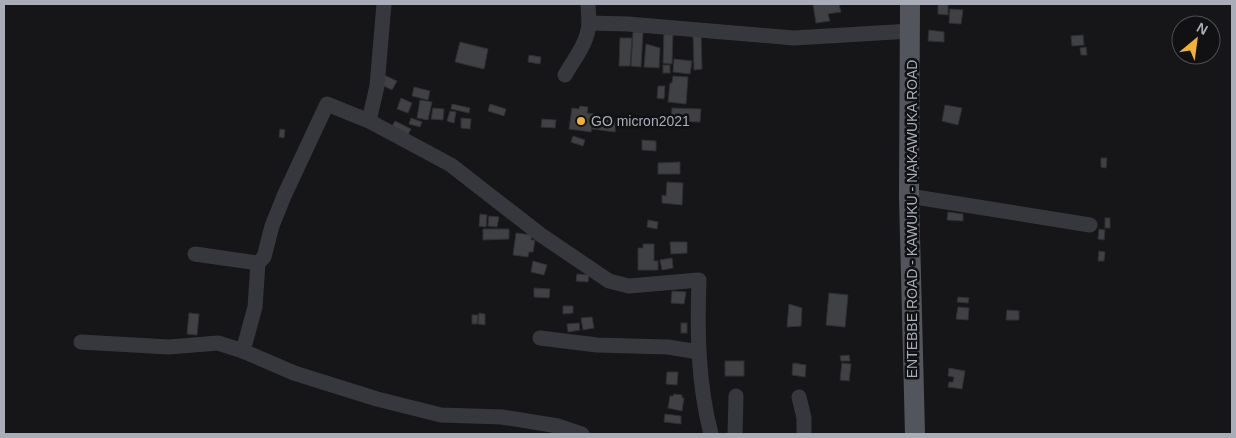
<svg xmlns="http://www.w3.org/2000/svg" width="1236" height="438" viewBox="0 0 1236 438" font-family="Arial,sans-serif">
<rect width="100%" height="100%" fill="#161618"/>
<g fill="#404145" stroke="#303034">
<path d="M 805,4 L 839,4 L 841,12 L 828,14 L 830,21 L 816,23 L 813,4 Z"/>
<path d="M 938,4 L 948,4 L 948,15 L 938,14 Z"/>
<path d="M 950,9 L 963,10 L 961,24 L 949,23 Z"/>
<path d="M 929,30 L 944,32 L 944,42 L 928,41 Z"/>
<path d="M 633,32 L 643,32 L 641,67 L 631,66 Z"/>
<path d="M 664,32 L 673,32 L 672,64 L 663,63 Z"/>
<path d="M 693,34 L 701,34 L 702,69 L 694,70 Z"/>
<path d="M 1083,35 L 1084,45 L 1072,46 L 1071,36 Z"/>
<path d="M 620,38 L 632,38 L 630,66 L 619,66 Z"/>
<path d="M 460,42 L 488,49 L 484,69 L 455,62 Z"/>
<path d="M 646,44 L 660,48 L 659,68 L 644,67 Z"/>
<path d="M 1086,47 L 1087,55 L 1081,55 L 1080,48 Z"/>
<path d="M 529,55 L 541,57 L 540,64 L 528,62 Z"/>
<path d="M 674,59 L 692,61 L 690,74 L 673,72 Z"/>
<rect x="663" y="65" width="7" height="8"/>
<path d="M 384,75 L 397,81 L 392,90 L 380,84 Z"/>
<path d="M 673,76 L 688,77 L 686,104 L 668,102 L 670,83 L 672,83 Z"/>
<path d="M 658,86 L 665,86 L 664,99 L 657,98 Z"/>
<path d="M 414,87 L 430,91 L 428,100 L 412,96 Z"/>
<path d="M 401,98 L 412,103 L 408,113 L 397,109 Z"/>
<path d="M 420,100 L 432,102 L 428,120 L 417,118 Z"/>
<path d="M 452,104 L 470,108 L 469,113 L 451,109 Z"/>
<path d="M 490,104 L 506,109 L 504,116 L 488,111 Z"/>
<path d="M 945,105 L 962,108 L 958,125 L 942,121 Z"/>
<path d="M 580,106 L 588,107 L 587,113 L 594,114 L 591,132 L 569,129 L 572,108 L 579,109 Z"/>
<path d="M 433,108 L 444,109 L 443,120 L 431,119 Z"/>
<path d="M 672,108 L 701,109 L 700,122 L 671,121 Z"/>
<path d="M 450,111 L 456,112 L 454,123 L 447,121 Z"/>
<path d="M 594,117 L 616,120 L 615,132 L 592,129 Z"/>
<path d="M 411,118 L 422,122 L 420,127 L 409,124 Z"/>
<path d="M 461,118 L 471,119 L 470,129 L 461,128 Z"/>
<path d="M 542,119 L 556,120 L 555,128 L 541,127 Z"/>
<path d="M 395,121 L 411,129 L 407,136 L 391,128 Z"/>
<path d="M 280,129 L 285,130 L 284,138 L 279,137 Z"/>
<path d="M 573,136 L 585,140 L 583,146 L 571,142 Z"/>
<path d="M 642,140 L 656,141 L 656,151 L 642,150 Z"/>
<path d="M 1101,158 L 1107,158 L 1106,168 L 1101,167 Z"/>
<path d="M 680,162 L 680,174 L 658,174 L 658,163 Z"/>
<path d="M 667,182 L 683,183 L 682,205 L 662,203 L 662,195 L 666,196 Z"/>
<path d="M 948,212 L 963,214 L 963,221 L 947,220 Z"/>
<path d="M 480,214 L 487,215 L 486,227 L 479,226 Z"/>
<path d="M 489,216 L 499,217 L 497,227 L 488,226 Z"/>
<rect x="1105" y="218" width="5" height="10"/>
<path d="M 648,220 L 658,222 L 657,229 L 647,227 Z"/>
<path d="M 483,229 L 509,229 L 509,239 L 483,240 Z"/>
<path d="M 1099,229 L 1105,230 L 1104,240 L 1098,239 Z"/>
<path d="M 516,233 L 532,235 L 531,240 L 535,240 L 533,252 L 529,252 L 528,257 L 513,255 Z"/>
<path d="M 670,242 L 687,242 L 687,253 L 671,254 Z"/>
<path d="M 643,244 L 654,244 L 654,261 L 658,261 L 658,270 L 638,270 L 638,248 L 643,248 Z"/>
<path d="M 1099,251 L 1105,252 L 1104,261 L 1098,261 Z"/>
<path d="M 672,258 L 673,268 L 662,270 L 660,260 Z"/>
<path d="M 533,261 L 547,265 L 544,275 L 531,272 Z"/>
<path d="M 577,274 L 589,275 L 588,282 L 576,281 Z"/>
<path d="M 534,288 L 550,289 L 549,298 L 534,297 Z"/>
<path d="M 672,291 L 686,292 L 684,304 L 671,303 Z"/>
<path d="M 829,293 L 848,295 L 845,327 L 826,325 Z"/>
<path d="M 958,297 L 969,298 L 968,303 L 957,302 Z"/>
<path d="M 789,304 L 802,308 L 801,326 L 787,327 Z"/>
<path d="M 563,306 L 573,306 L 573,313 L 563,314 Z"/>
<path d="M 958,307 L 969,308 L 968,320 L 956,319 Z"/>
<path d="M 1007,310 L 1019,311 L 1019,320 L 1006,320 Z"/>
<path d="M 189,313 L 199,314 L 197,335 L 187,334 Z"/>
<path d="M 479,313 L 485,314 L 485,325 L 478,324 Z"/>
<path d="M 472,315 L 478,315 L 477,324 L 472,324 Z"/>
<path d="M 592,317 L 594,328 L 583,330 L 581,318 Z"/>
<path d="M 579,323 L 580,330 L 568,332 L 567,324 Z"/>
<rect x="681" y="323" width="6" height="10"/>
<path d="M 849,355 L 850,361 L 841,361 L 840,356 Z"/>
<rect x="725" y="361" width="19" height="15"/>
<path d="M 793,363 L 806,365 L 805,377 L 792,375 Z"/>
<path d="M 842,363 L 851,364 L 849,381 L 840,380 Z"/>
<path d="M 949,368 L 965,371 L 962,389 L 948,387 L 949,382 L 953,382 L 954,377 L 948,376 Z"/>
<path d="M 667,372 L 678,372 L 677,385 L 666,384 Z"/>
<path d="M 674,394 L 682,395 L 682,398 L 684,398 L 682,411 L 668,408 L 670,396 L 673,396 Z"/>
<path d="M 665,414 L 681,416 L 681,424 L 664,422 Z"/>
</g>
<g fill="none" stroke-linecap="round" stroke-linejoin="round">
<g stroke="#37383d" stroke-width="15">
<path d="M 588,4 L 589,23"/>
<path d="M 565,75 C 574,59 588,43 589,23 L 628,24 L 794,38 L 911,31"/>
<path d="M 369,121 L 377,86 L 384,4"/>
<path d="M 909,196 L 1090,225"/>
<path d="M 195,254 L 258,263"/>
<path d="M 540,338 L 597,345 L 668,347 L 699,352"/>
<path d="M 81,342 L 169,347 L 218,343 L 243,351 L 255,307 L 258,263 L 264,257 L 272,226 L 284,196 L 327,104 L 369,121 L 451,165 L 541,235 L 609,281 L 629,286 L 699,280 C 697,332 698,384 711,434"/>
<path d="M 243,351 L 294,373 L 377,399 L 441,415 L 502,417 L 558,426 L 582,434"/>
<path d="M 799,397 L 804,418 L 804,434"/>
<path d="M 735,434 L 736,396"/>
</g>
<path stroke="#53555c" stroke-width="20" d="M 910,4 L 909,196 L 915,434"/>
</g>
<circle fill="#f2b134" stroke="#111113" stroke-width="2" cx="581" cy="121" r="5"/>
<g text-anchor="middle" stroke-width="5" stroke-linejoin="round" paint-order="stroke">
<g font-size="14" fill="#a8adb8" stroke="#111113" text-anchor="start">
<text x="591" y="126">GO micron2021</text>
</g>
<g font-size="14" fill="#a8adb8" stroke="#111113">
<text transform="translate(912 219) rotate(-90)" y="5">ENTEBBE ROAD - KAWUKU - NAKAWUKA ROAD</text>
</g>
</g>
<rect width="1236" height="438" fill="none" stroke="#a8adb8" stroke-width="10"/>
<g transform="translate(1196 40) rotate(29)"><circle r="24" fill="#111113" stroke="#4d4f55"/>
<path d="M0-4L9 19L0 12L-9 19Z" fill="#f2b134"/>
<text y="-8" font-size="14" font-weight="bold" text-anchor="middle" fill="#a8adb8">N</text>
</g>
</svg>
